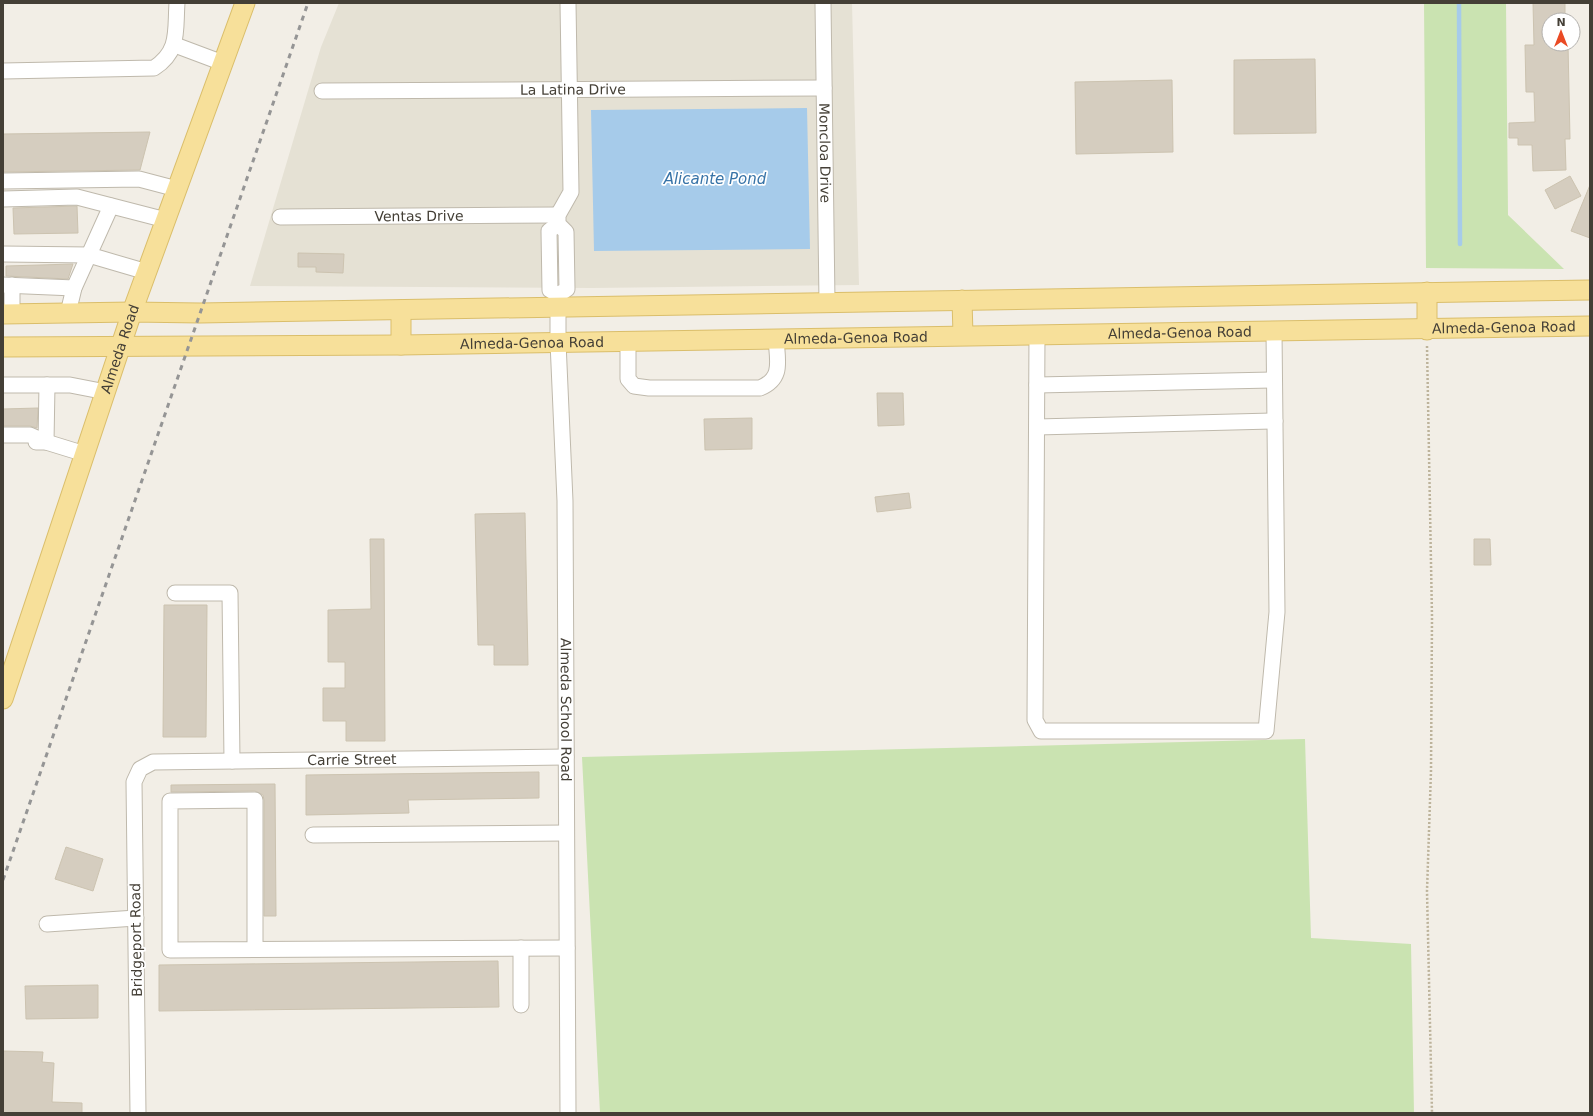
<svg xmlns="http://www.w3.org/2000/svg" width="1593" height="1116" viewBox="0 0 1593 1116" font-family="'DejaVu Sans',sans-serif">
<rect width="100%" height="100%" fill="#f2eee6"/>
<path fill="#e5e1d4" d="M 339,3 L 852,3 L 859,285 L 592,288 L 250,286 L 321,47 Z"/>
<g fill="#cae3b1">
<path d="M 1424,3 L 1506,3 L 1508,215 L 1564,269 L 1426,268 Z"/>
<path d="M 1305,739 L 1311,938 L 1411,944 L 1414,1113 L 600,1113 L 582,757 Z"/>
</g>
<path fill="#a6cbea" d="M 807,108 L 810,249 L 594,251 L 591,110 Z"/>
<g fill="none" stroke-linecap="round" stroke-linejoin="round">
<path stroke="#a6cbea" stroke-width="4.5" d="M 1459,3 L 1460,244"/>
</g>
<g fill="#d5cdbf" stroke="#ccc3b0">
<path d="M 1533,3 L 1565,3 L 1565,20 L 1549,20 L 1549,44 L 1568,44 L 1570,139 L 1565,139 L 1566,170 L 1533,171 L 1532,145 L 1518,145 L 1518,138 L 1509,138 L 1509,123 L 1535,122 L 1534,92 L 1526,92 L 1525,45 L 1534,45 Z"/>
<path d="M 1315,59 L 1316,133 L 1234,134 L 1234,60 Z"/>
<path d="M 1172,80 L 1173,152 L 1076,154 L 1075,82 Z"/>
<path d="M 150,132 L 140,170 L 3,172 L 3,134 Z"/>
<path d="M 1570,176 L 1581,196 L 1555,209 L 1545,190 Z"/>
<path d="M 1590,185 L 1590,238 L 1571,231 Z"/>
<path d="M 77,206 L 78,233 L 14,234 L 13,208 Z"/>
<path d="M 298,253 L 344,254 L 343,273 L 316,272 L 316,267 L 298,267 Z"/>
<path d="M 73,264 L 68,279 L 6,276 L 6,266 Z"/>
<path d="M 877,393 L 903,393 L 904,425 L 878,426 Z"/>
<path d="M 38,408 L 37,428 L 30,426 L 3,426 L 3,409 Z"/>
<path d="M 752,418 L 752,449 L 705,450 L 704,419 Z"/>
<path d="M 909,493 L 911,508 L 877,512 L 875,497 Z"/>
<path d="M 525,513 L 528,665 L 494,665 L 494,645 L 478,645 L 475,514 Z"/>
<path d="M 370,539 L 384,539 L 385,741 L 346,741 L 346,721 L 323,721 L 323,688 L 345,688 L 345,662 L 328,662 L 328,610 L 371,609 Z"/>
<path d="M 1474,539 L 1490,539 L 1491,565 L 1474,565 Z"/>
<path d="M 164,605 L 207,605 L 206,737 L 163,737 Z"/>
<path d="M 539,772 L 539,798 L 408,800 L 409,813 L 306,815 L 306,775 Z"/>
<path d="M 275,784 L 276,916 L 264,916 L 264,800 L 263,795 L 255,791 L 171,792 L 171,785 Z"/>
<path d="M 66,847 L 103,859 L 93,891 L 55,879 Z"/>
<path d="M 498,961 L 499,1007 L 159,1011 L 159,965 Z"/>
<path d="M 98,985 L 98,1018 L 26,1019 L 25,986 Z"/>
<path d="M 3,1051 L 43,1052 L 42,1062 L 54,1063 L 52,1102 L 82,1103 L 82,1113 L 3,1113 Z"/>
</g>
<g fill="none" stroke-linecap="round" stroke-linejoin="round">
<g stroke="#bfb9ac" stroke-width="17">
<g id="minor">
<path id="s1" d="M 823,3 L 827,302"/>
<path d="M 175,45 L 223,63"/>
<path d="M 3,71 L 154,68 C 180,51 175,31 177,3"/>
<path id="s2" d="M 322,91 L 824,88"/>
<path d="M 3,181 L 139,179 L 177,189"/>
<path d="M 3,199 L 77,197 L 166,220"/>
<path id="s3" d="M 280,217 L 558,215"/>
<path d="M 558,224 L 549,231 L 550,290 L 558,295"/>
<path d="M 3,254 L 89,255 L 147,272"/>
<path d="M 3,285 L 74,288"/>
<path d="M 12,285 L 12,313"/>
<path id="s4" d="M 558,295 L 558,342 L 565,501 L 568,1113"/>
<path d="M 558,295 L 567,289 L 566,232 L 558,224 L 558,215 L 571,192 L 568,3"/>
<path d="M 68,313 L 74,288 L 111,206"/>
<path d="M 1037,334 L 1035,720 L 1041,731 L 1266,731 L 1277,612 L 1274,332"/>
<path d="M 628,341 L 628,379 L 634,386 L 649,388 L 760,388 C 784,378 777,360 776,338"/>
<path d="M 3,385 L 70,385 L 106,392"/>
<path d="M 1037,385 L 1274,380"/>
<path d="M 1037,427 L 1275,421"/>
<path d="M 3,435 L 30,435 L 46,442 L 47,385"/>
<path d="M 36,442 L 46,442 L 85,454"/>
<path d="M 175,593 L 230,593 L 232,761"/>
<path d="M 313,835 L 566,833"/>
<path d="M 47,924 L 136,918"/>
<path d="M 521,948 L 521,1005"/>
<path d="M 255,949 L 255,800 L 170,801 L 170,950 L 567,948"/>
<path id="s5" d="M 138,1113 L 134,782 L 140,769 L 153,762 L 566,757"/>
</g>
</g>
<g stroke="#dabe6b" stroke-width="21">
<g id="major">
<path d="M 1427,292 L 1427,330"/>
<path d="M 962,300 L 963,335"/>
<path d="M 401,310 L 401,345"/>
<path d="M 3,314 L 132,312 L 200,313 L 1590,290"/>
<path id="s6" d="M 3,347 L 401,345 L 1590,326"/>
<path id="s7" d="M 3,699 L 132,312 L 245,3"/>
</g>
</g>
<path stroke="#bdb39b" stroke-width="2.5" stroke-dasharray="2 2" stroke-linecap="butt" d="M 1427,346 L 1432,617 L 1431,771 L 1427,891 L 1432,1113"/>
<use href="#minor" stroke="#fff" stroke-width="15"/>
<use href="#major" stroke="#f7e09a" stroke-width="19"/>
<path stroke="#959595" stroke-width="3" stroke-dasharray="5 5" stroke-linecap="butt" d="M 3,880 L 308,3"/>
</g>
<g text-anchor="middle" stroke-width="3.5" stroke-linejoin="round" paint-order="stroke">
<g font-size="14" fill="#443f36" stroke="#fff">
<text dy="5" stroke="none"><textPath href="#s2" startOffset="251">La Latina Drive</textPath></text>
<text dy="5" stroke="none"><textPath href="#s1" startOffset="150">Moncloa Drive</textPath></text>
<text dy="5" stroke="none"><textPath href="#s3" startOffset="139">Ventas Drive</textPath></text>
<text dy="5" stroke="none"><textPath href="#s6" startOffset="1501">Almeda-Genoa Road</textPath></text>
<text dy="5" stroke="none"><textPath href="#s6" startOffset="1177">Almeda-Genoa Road</textPath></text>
<text dy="5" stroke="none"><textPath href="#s6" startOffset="853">Almeda-Genoa Road</textPath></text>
<text dy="5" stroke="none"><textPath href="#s6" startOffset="529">Almeda-Genoa Road</textPath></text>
<text dy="5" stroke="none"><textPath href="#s7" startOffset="369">Almeda Road</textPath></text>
<text dy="5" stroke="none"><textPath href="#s4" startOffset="415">Almeda School Road</textPath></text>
<text dy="5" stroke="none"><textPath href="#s5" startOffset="559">Carrie Street</textPath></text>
<text transform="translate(136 940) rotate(-91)" y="5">Bridgeport Road</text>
</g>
<g font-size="15" font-style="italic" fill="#3773a7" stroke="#fff">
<text x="715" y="184">Alicante Pond</text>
</g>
</g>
<rect width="1593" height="1116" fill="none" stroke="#443f36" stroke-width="8"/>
<g transform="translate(1561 32)"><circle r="19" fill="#ffffff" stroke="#b4b2af"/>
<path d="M0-3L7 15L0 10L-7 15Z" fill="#ea4a24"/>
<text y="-6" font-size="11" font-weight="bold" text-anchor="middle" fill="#443f36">N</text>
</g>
</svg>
